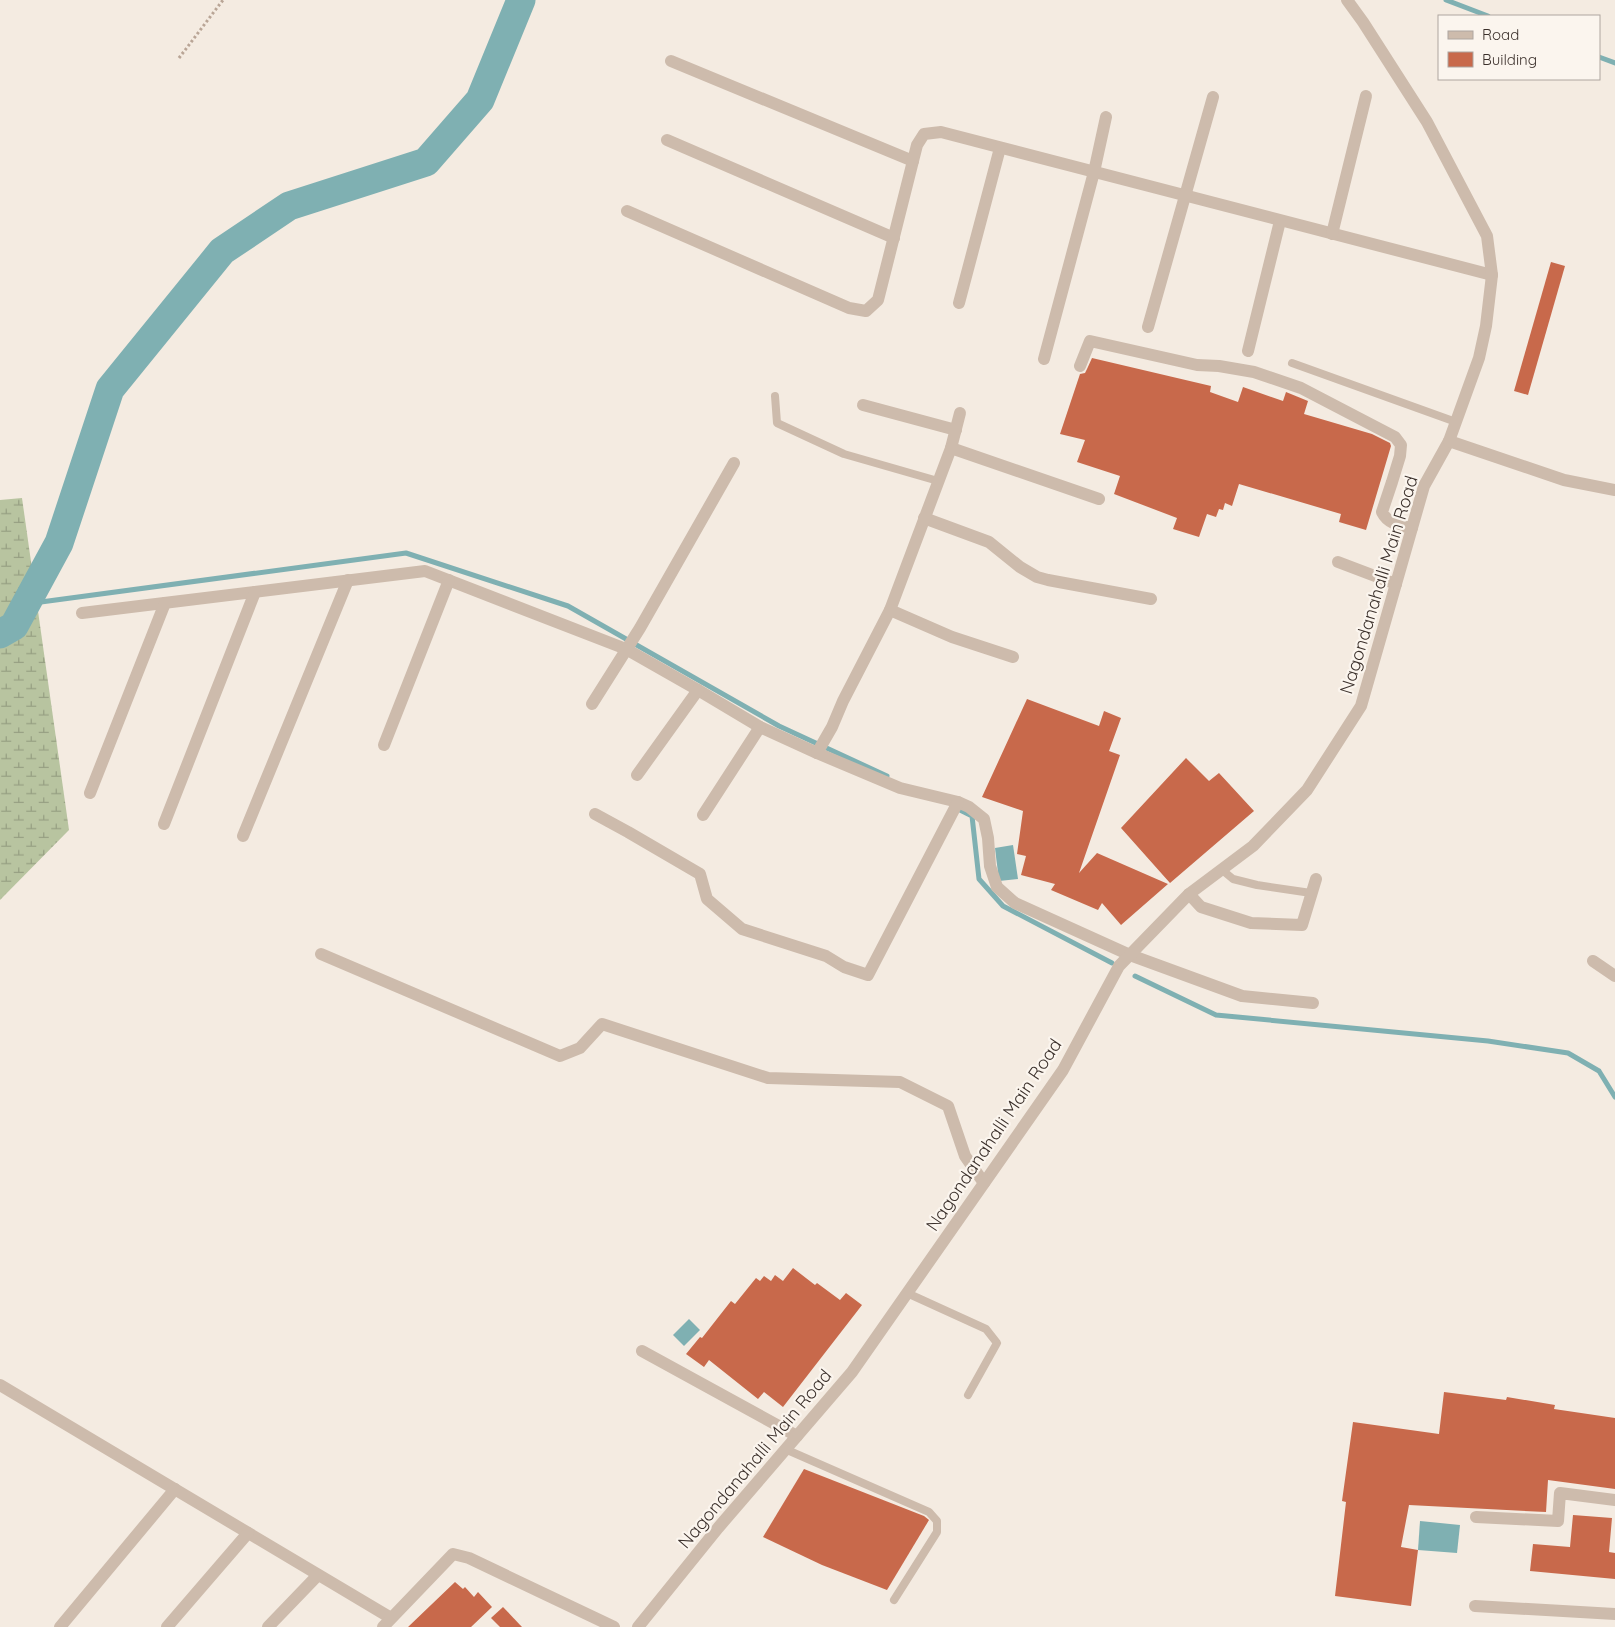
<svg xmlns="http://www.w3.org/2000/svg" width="1615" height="1627" viewBox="0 0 1615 1627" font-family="Quicksand,sans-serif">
<defs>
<pattern id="wetland-marsh" width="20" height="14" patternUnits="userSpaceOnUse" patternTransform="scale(1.25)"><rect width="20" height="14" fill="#b8c4a0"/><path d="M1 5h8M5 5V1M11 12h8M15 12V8" fill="none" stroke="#97a083"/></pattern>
</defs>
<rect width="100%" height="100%" fill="#f4ebe1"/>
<path fill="url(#wetland-marsh)" d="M 22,498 L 69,830 L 0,900 L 0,500 Z"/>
<g fill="#7fb0b2">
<path d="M 1013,845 L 1018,879 L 999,881 L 995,848 Z"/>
<path d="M 689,1319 L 700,1330 L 684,1346 L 673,1335 Z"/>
<path d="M 1420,1521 L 1460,1525 L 1457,1553 L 1418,1550 Z"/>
</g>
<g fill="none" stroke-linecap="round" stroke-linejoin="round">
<g stroke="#7fb0b2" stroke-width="5">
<path d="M 1446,0 L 1488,16"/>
<path d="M 1599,57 L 1615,63"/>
<path d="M 26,604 L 406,553 L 568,606 L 779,726 L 887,776"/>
<path d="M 960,810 L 972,816 L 979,879 L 1003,906 L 1112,963"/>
<path d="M 1135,976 L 1216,1015 L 1488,1041 L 1568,1053 L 1599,1071 L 1615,1097"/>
</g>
<path stroke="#7fb0b2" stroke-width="29" d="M 0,634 L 14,626 L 59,543 L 110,389 L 222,251 L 289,206 L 426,162 L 480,100 L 521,0"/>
</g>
<g fill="#c8694b">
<path d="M 1551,262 L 1565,266 L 1528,395 L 1514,391 Z"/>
<path d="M 1092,358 L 1211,386 L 1210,392 L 1238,402 L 1243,387 L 1283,401 L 1286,392 L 1308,401 L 1304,414 L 1372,434 L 1390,443 L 1391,446 L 1366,530 L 1339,522 L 1341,514 L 1239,484 L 1232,506 L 1225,503 L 1223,510 L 1219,509 L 1216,517 L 1207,514 L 1199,537 L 1173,529 L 1177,518 L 1114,494 L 1120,476 L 1077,462 L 1085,440 L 1060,434 L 1080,374 L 1085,373 L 1087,369 Z"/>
<path d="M 1027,699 L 1099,726 L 1104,711 L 1121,718 L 1109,751 L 1120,755 L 1079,873 L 1097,853 L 1168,884 L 1121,925 L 1102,903 L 1098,910 L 1051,890 L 1055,884 L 1021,875 L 1026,856 L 1017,854 L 1023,811 L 982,797 Z"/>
<path d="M 1186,758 L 1209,781 L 1219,773 L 1254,811 L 1170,883 L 1121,828 Z"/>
<path d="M 793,1268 L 815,1285 L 817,1283 L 840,1300 L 846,1293 L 862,1305 L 783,1407 L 764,1392 L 758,1399 L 709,1360 L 704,1367 L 686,1354 L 700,1337 L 702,1338 L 731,1301 L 735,1304 L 756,1278 L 760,1281 L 764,1276 L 771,1281 L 775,1275 L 783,1281 Z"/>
<path d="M 1444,1392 L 1506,1400 L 1507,1397 L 1555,1405 L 1554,1409 L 1615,1418 L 1615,1489 L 1548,1480 L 1546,1512 L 1409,1505 L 1401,1547 L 1418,1550 L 1411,1606 L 1335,1596 L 1346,1502 L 1342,1501 L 1353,1422 L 1439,1434 Z"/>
<path d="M 804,1469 L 924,1516 L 929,1520 L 887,1590 L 822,1565 L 763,1537 Z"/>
<path d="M 1573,1515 L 1612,1518 L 1609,1552 L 1615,1553 L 1615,1579 L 1530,1571 L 1533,1544 L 1570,1547 Z"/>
<path d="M 455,1582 L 463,1589 L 465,1587 L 474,1597 L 478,1592 L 492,1607 L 471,1627 L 408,1627 Z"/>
<path d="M 503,1607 L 522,1627 L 500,1627 L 491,1618 Z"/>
</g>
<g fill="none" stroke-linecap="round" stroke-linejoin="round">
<path stroke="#b9a596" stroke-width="3" stroke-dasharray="2.5 2.5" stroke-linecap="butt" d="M 179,58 L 223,0"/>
<g stroke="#cdbbac" stroke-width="8">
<path d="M 1292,363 L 1456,422"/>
<path d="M 775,396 L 777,423 L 844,454 L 938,481"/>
<path d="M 1221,869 L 1233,879 L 1257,885 L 1311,893"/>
<path d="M 907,1293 L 986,1329 L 997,1343 L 968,1395"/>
<path d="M 785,1449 L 929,1512 L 937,1521 L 937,1532 L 894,1600"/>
</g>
<g stroke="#cdbbac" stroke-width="12">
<path d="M 671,61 L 913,161"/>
<path d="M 667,140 L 894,238"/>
<path d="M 627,211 L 849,308 L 866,311 L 878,300 L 917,145 L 924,134 L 941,132 L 1492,275"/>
<path d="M 1332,234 L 1366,96"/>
<path d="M 959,303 L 1000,148"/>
<path d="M 1148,327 L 1213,97"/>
<path d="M 1248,351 L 1280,221"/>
<path d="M 1044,359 L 1094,172 L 1106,117"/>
<path d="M 1080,366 L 1090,341 L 1197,365 L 1219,366 L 1254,372 L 1301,388 L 1395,437 L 1401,445 L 1400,456 L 1392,482 L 1382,512 C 1388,524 1399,525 1412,528"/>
<path d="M 863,405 L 956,430"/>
<path d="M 951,448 L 960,413"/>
<path d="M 924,518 L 989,542 L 1020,567 L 1037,577 L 1048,580 L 1151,599"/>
<path d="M 1338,562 L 1396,584"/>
<path d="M 890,610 L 951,448 L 1099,499"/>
<path d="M 82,613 L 425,571 L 626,649 L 698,690 L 760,727 L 817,753"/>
<path d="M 1013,657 L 952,637 L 890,610 L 843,701 L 832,727 L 817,753 L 900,788 L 958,802 L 969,807 L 984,819 L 988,838 L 990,866 L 997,887 L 1015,903 L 1130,955 L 1242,996 L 1313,1003"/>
<path d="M 592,704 L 640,628 L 734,463"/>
<path d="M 384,745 L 449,580"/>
<path d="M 637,775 L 698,690"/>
<path d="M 90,793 L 165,603"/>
<path d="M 595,814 L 628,832 L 700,874 L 707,899 L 742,929 L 826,956 L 844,967 L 868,975 L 958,802"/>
<path d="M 703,815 L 760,727"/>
<path d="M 164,824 L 255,592"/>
<path d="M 243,836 L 348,580"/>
<path d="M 1189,894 L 1201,907 L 1251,923 L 1302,925 L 1316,879"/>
<path d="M 321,954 L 560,1056 L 580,1048 L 602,1024 L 768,1078 L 900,1082 L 948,1106 L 965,1156 L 984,1183"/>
<path d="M 1593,961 L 1615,976"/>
<path d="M 642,1351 L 797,1436"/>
<path d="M 0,1385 L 391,1618"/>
<path d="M 1476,1517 L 1558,1521 L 1560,1493 L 1615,1500"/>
<path d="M 1475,1606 L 1615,1614"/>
<path d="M 60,1627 L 175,1489"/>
<path d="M 167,1627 L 248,1533"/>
<path d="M 268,1627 L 318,1575"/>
<path d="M 383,1627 L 453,1554 L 469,1558 L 614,1627"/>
<path d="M 638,1627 L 718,1528 L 852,1372 L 1063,1070 L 1119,966 L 1189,894 L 1253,846 L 1307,790 L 1361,706 L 1424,486 L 1449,441"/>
</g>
<path stroke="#cdbbac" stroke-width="12" d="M 1347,0 L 1363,22 L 1427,122 L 1487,236 L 1492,275 L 1486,326 L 1479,358 L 1449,441 L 1564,480 L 1615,490"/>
</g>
<g text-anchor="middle" stroke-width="4.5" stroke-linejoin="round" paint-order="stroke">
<g font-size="18" fill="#3b302b" stroke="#fbf5ee">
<text transform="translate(1379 585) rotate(-73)" y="6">Nagondanahalli Main Road</text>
<text transform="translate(994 1135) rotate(-56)" y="6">Nagondanahalli Main Road</text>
<text transform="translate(755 1459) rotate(-50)" y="6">Nagondanahalli Main Road</text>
</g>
</g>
<rect x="1438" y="15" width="162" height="65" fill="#fbf5ee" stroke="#aea6a0"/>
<rect x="1448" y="31" width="25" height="8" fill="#cdbbac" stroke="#aea6a0"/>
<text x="1482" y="40" font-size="15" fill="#3b302b">Road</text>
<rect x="1448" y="52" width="25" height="15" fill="#c8694b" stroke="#aea6a0"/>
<text x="1482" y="65" font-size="15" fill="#3b302b">Building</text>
</svg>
